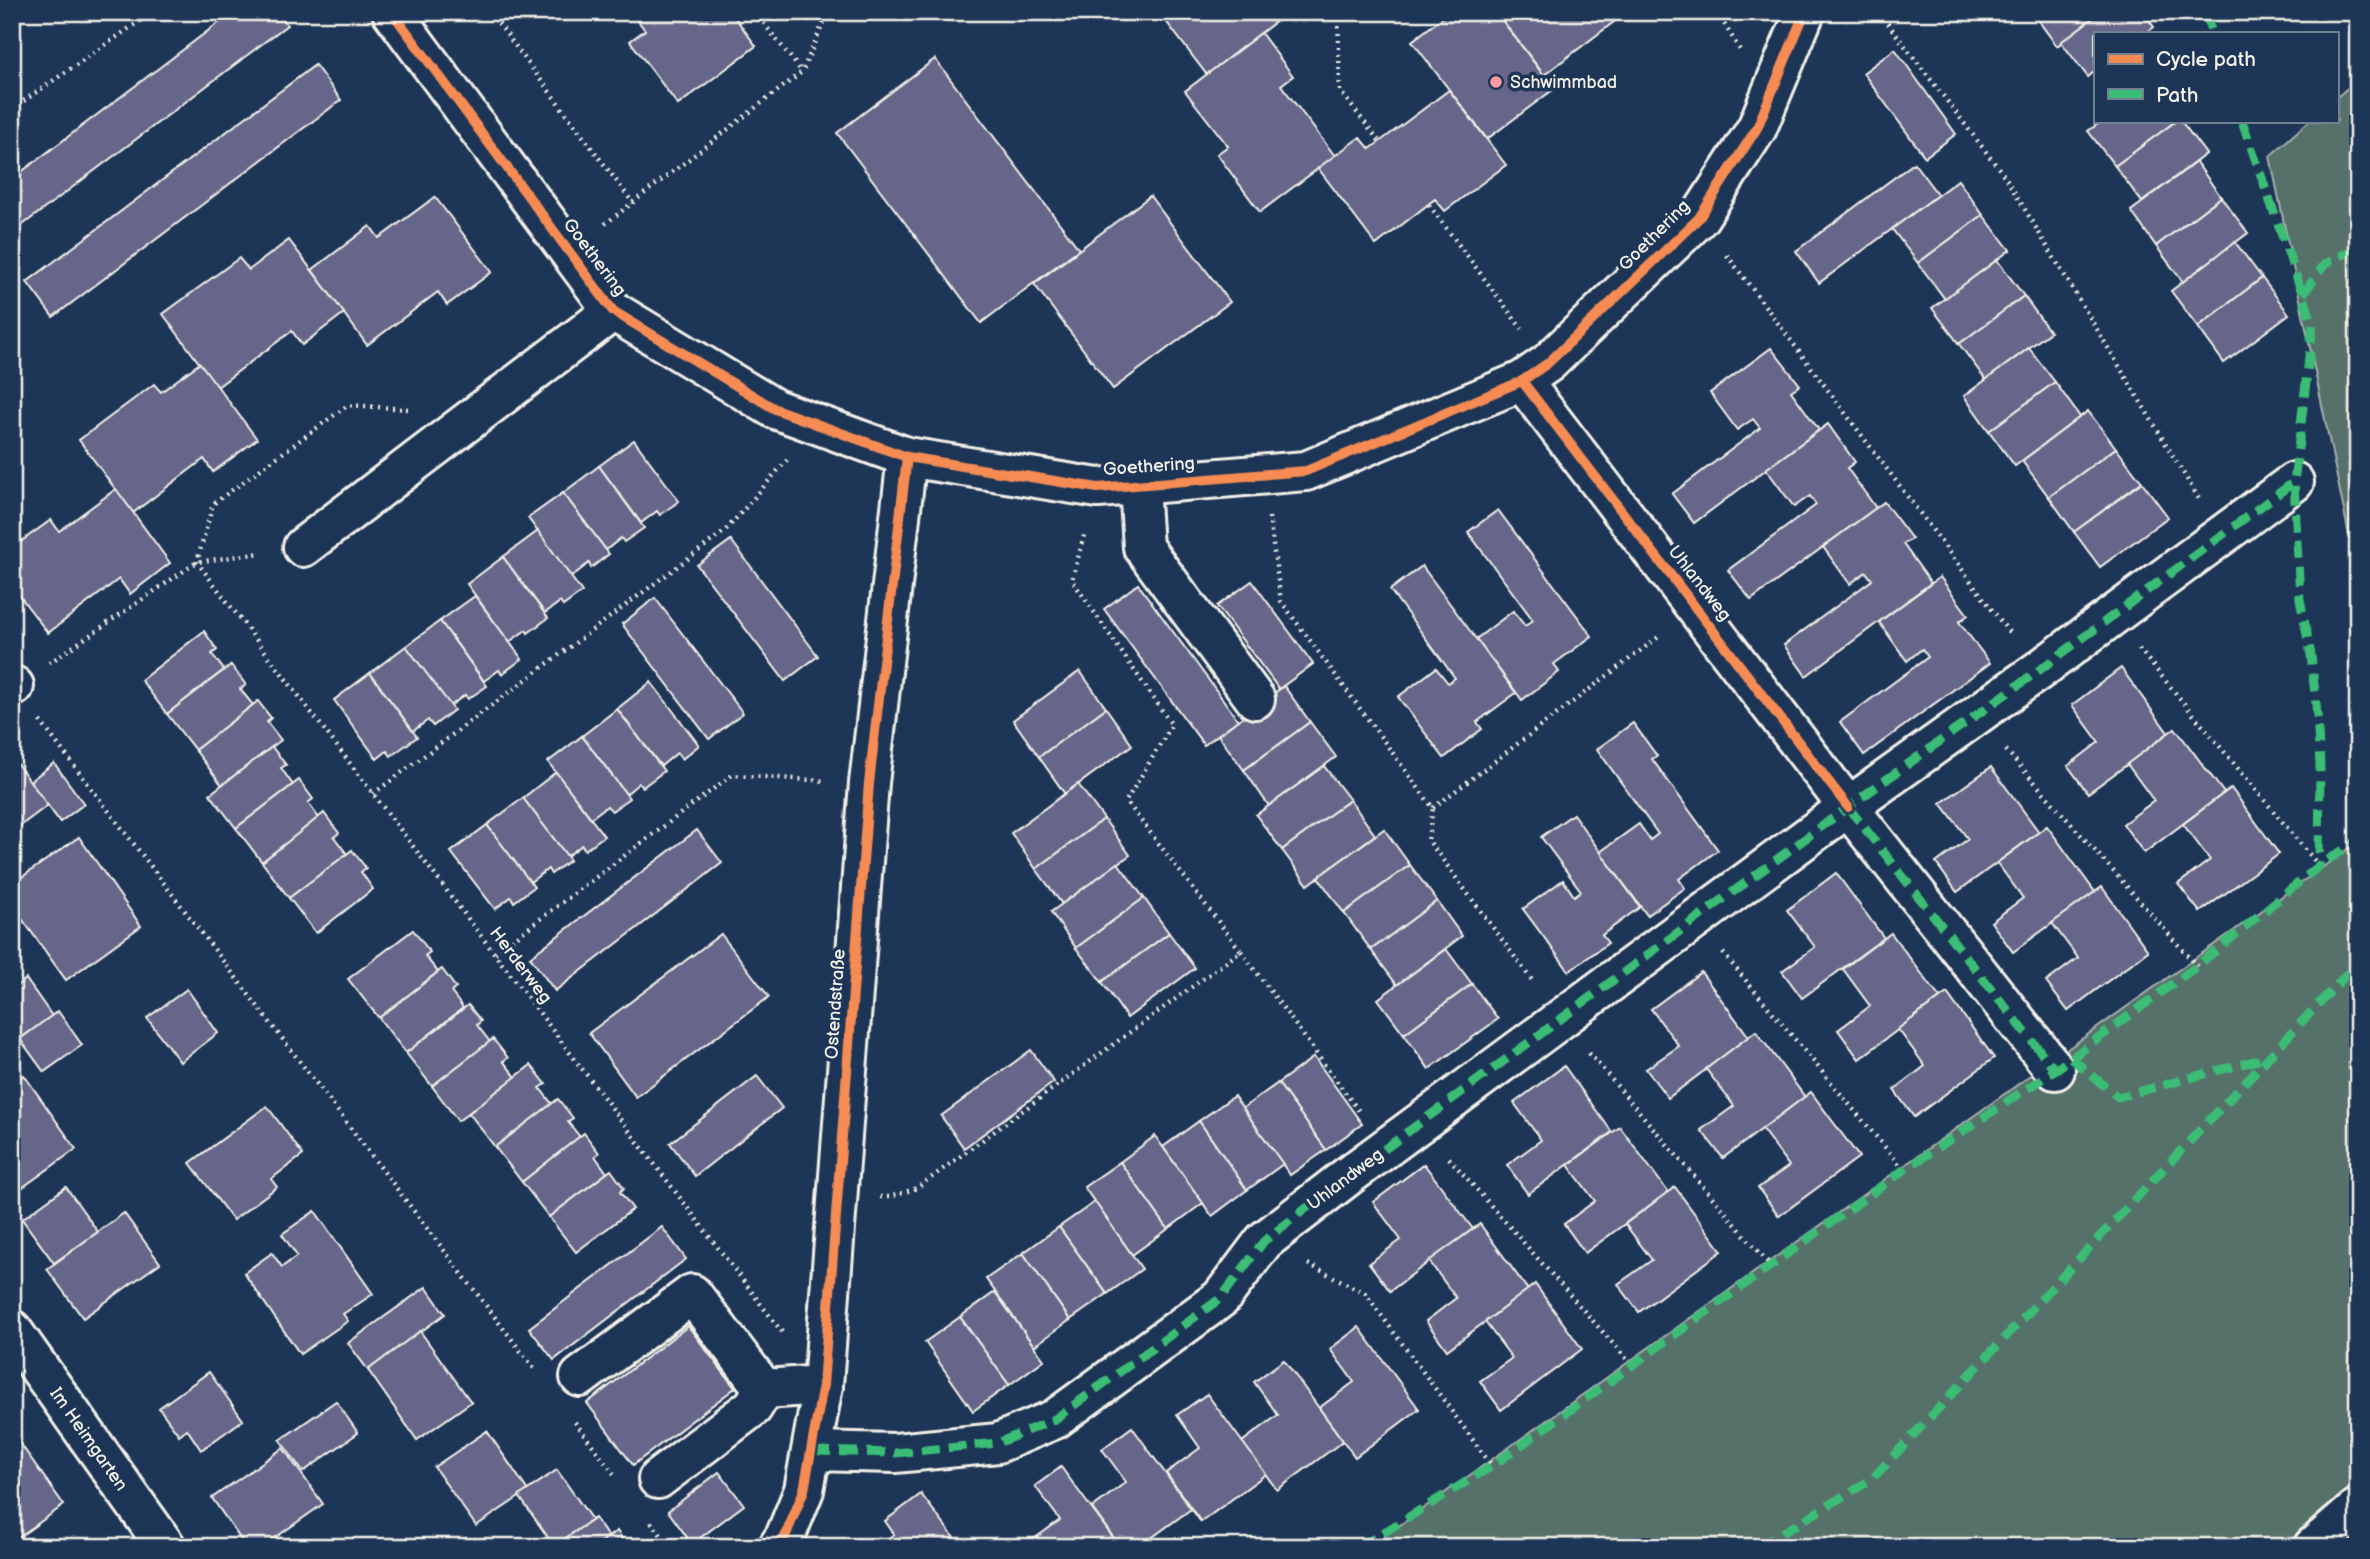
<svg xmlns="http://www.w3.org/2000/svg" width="2370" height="1559" viewBox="0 0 2370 1559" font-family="'Balsamiq Sans',sans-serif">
<rect width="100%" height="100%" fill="#1d3557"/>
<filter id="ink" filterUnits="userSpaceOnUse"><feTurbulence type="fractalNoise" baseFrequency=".0143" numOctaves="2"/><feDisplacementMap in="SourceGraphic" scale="14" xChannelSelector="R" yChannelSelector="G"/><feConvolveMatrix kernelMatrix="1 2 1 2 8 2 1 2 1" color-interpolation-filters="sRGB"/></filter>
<g filter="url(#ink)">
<g fill="#576f6b" stroke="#a6b0aa" stroke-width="2">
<path d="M 2358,79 L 2358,578 L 2270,156 L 2309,121 L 2337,121 L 2337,97 Z"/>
<path d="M 2358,842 L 2358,1537 L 2346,1547 L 1369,1547 Z"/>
</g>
<g fill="#656689" stroke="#f4f1e8" stroke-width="2">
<path d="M 233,12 L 278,12 L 287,25 L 12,233 L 12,179 Z"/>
<path d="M 631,12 L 731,12 L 756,46 L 678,105 L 630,41 L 645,30 Z"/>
<path d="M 1159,12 L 1282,12 L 1284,15 L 1207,75 Z"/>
<path d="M 1450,12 L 1496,12 L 1554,89 L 1487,139 L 1412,41 Z"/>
<path d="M 1496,12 L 1627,12 L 1544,75 Z"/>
<path d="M 2032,12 L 2101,12 L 2057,46 Z"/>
<path d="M 2101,12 L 2143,12 L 2154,27 L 2146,33 L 2095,33 L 2095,71 L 2088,77 L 2061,42 Z"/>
<path d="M 1261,33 L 1293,76 L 1281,85 L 1335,156 L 1260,212 L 1217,154 L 1228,146 L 1185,91 Z"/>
<path d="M 1895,49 L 1956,134 L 1925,157 L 1863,73 Z"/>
<path d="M 935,59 L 1079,249 L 981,323 L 837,133 Z"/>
<path d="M 315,65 L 341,100 L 53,317 L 27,282 Z"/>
<path d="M 1449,90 L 1506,165 L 1445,211 L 1435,199 L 1376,245 L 1318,168 L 1360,137 L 1370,149 Z"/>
<path d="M 2102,121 L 2176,121 L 2115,166 L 2088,131 Z"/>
<path d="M 2176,121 L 2181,121 L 2206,154 L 2142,202 L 2115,166 Z"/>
<path d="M 2196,162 L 2221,197 L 2156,246 L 2131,211 Z"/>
<path d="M 1914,163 L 1938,195 L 1819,283 L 1796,251 Z"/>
<path d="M 1958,180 L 1983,215 L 1918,263 L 1892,229 Z"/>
<path d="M 1150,196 L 1230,302 L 1113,389 L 1034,284 Z"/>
<path d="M 435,197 L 492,272 L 447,305 L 438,292 L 367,345 L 312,270 L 370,226 L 379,238 Z"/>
<path d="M 2221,197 L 2248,233 L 2183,282 L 2156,246 Z"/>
<path d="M 1983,215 L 2010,250 L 1945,299 L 1918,263 Z"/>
<path d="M 289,240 L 344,313 L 302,345 L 292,331 L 217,387 L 163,314 L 239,258 L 249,270 Z"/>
<path d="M 2235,242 L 2262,278 L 2198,327 L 2171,291 Z"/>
<path d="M 1997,260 L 2024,296 L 1959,344 L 1932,308 Z"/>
<path d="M 2262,278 L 2289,314 L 2224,363 L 2198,327 Z"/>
<path d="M 2024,296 L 2050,332 L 1986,380 L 1959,344 Z"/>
<path d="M 1771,348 L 1800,385 L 1791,391 L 1819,430 L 1694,523 L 1672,494 L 1760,428 L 1753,419 L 1737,430 L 1710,393 Z"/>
<path d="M 2029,348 L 2055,382 L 1989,431 L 1964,396 Z"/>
<path d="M 200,363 L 257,439 L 213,472 L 204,459 L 133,513 L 79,440 L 154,384 L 161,392 Z"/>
<path d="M 2055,382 L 2080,417 L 2015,466 L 1989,431 Z"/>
<path d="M 2088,411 L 2116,448 L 2049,497 L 2022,461 Z"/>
<path d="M 1828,424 L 1855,462 L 1847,468 L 1876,508 L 1751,600 L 1728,570 L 1816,505 L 1810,496 L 1794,507 L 1766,469 Z"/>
<path d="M 634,440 L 679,501 L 660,515 L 657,511 L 641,523 L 599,466 Z"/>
<path d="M 2116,448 L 2142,482 L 2074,532 L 2049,497 Z"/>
<path d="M 599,466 L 644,528 L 624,542 L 621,538 L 606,550 L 563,493 Z"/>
<path d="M 2142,482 L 2168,517 L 2100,567 L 2074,532 Z"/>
<path d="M 116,489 L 170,563 L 130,594 L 119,579 L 48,633 L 12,586 L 12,548 L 51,520 L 59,531 Z"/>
<path d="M 563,493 L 609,554 L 591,568 L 589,563 L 571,577 L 528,518 Z"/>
<path d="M 1884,502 L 1912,539 L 1903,544 L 1931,583 L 1806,676 L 1784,645 L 1872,580 L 1866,572 L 1850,584 L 1823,547 Z"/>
<path d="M 1498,510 L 1592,636 L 1554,664 L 1559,672 L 1522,700 L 1476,639 L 1513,611 L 1525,626 L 1533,620 L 1468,532 Z"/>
<path d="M 538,531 L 582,592 L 563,606 L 560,602 L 545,613 L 503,557 Z"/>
<path d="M 731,540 L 818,656 L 785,681 L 697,565 Z"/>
<path d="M 503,557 L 548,618 L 528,633 L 526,630 L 509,642 L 467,584 Z"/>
<path d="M 1422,566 L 1516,693 L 1477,722 L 1482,729 L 1444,758 L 1398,697 L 1436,668 L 1448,683 L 1455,678 L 1390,590 Z"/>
<path d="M 1940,577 L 1968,615 L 1959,622 L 1990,663 L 1864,755 L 1840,722 L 1928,657 L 1922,649 L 1907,661 L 1879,622 Z"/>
<path d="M 1252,581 L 1313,664 L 1279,689 L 1217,606 Z"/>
<path d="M 1138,584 L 1238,720 L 1204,745 L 1104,609 Z"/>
<path d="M 475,596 L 522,659 L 502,674 L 499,670 L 484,681 L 440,621 Z"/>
<path d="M 655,598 L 743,713 L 709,739 L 622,624 Z"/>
<path d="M 440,621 L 487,686 L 468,699 L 465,695 L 450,706 L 406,646 Z"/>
<path d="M 204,631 L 217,650 L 212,654 L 224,670 L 167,714 L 141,680 Z"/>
<path d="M 406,646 L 454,710 L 433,726 L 428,720 L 413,731 L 370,673 Z"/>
<path d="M 231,665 L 246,685 L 240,689 L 253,705 L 195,750 L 167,714 Z"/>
<path d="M 2121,668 L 2169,734 L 2088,793 L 2068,766 L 2099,742 L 2072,705 Z"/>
<path d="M 1080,671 L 1106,708 L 1039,757 L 1013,720 Z"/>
<path d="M 370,673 L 417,737 L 391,756 L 387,751 L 377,759 L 334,700 Z"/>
<path d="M 651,682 L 699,745 L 682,759 L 677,753 L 661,766 L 617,709 Z"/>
<path d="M 1284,686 L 1310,722 L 1244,770 L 1218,735 Z"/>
<path d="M 258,701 L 271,718 L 267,722 L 281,740 L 222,785 L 195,750 Z"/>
<path d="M 1106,708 L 1132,745 L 1065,794 L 1039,757 Z"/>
<path d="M 617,709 L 664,771 L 643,787 L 639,783 L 626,794 L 582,736 Z"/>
<path d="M 1310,722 L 1336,757 L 1269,806 L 1244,770 Z"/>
<path d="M 1633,723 L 1657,756 L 1652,759 L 1718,850 L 1679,879 L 1685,888 L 1647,915 L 1600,852 L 1639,824 L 1650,840 L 1658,834 L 1597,749 Z"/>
<path d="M 2175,728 L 2224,793 L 2144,853 L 2123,824 L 2154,801 L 2127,764 Z"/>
<path d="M 582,736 L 629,798 L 612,811 L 607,806 L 591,818 L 548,762 Z"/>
<path d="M 272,747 L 286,765 L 281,768 L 293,785 L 236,828 L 210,794 Z"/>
<path d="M 12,757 L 48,805 L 12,832 Z"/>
<path d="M 54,763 L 84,804 L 60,822 L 30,781 Z"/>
<path d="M 1324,766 L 1350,800 L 1282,850 L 1256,815 Z"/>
<path d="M 1991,767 L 2039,832 L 1957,892 L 1936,863 L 1968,839 L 1941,803 Z"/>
<path d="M 556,772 L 604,836 L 585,850 L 582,845 L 567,856 L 523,798 Z"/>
<path d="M 299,780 L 313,799 L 308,803 L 319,818 L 262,862 L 236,828 Z"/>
<path d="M 1078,784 L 1104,819 L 1036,869 L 1011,833 Z"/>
<path d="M 2231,788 L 2279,854 L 2200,912 L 2178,884 L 2210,860 L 2183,824 Z"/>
<path d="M 523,798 L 570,860 L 551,874 L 548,869 L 530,882 L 487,825 Z"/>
<path d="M 1350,800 L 1375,835 L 1308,885 L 1282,850 Z"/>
<path d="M 324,813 L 339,833 L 334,837 L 347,854 L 289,898 L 262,862 Z"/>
<path d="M 1573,814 L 1640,907 L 1602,935 L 1608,943 L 1569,971 L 1523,909 L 1563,880 L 1574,896 L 1581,891 L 1541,837 Z"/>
<path d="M 1104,819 L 1130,855 L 1062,904 L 1036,869 Z"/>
<path d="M 487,825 L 534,887 L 514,902 L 511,897 L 495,909 L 451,852 Z"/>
<path d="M 2047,826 L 2095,892 L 2013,952 L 1991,922 L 2023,898 L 1997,863 Z"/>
<path d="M 1384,829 L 1410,865 L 1344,913 L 1318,877 Z"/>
<path d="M 697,830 L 722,863 L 555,991 L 530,957 Z"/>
<path d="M 79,837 L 141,926 L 66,980 L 12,905 L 12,884 Z"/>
<path d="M 352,850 L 366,868 L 361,872 L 373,889 L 316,933 L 289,898 Z"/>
<path d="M 1118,863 L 1144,898 L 1076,948 L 1051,912 Z"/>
<path d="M 1410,865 L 1437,901 L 1371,950 L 1344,913 Z"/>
<path d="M 1836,873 L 1884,938 L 1802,998 L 1782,971 L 1815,947 L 1787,910 Z"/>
<path d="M 2102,887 L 2148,951 L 2068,1011 L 2046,982 L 2078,958 L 2052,923 Z"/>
<path d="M 1144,898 L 1169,933 L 1102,982 L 1076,948 Z"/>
<path d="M 1437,901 L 1462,936 L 1397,985 L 1371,950 Z"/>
<path d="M 413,930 L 430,952 L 425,956 L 438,972 L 379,1018 L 348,979 Z"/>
<path d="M 1169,933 L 1195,968 L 1127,1018 L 1102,982 Z"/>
<path d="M 1891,933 L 1940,998 L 1859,1059 L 1838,1030 L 1870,1006 L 1843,969 Z"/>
<path d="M 721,934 L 769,997 L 636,1097 L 589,1033 Z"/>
<path d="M 1446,949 L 1472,984 L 1404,1034 L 1378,999 Z"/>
<path d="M 442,969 L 456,988 L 451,992 L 463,1008 L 406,1053 L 379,1018 Z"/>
<path d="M 1701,972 L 1749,1037 L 1668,1098 L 1646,1069 L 1679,1046 L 1651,1009 Z"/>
<path d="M 26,979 L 52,1016 L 14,1043 L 12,989 Z"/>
<path d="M 1472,984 L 1498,1019 L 1429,1069 L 1404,1034 Z"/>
<path d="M 187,989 L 218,1033 L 180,1062 L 147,1018 Z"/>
<path d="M 1947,993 L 1994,1058 L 1914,1117 L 1894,1090 L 1925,1066 L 1898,1029 Z"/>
<path d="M 468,1005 L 481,1021 L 477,1025 L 490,1042 L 432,1086 L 406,1053 Z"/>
<path d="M 58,1011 L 82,1045 L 44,1072 L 20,1039 Z"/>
<path d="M 1756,1031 L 1805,1097 L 1723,1158 L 1701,1130 L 1734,1106 L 1706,1069 Z"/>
<path d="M 493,1039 L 508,1058 L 503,1061 L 516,1077 L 458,1121 L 432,1086 Z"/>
<path d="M 1031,1050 L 1054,1082 L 964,1148 L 941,1116 Z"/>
<path d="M 1314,1057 L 1362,1124 L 1326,1150 L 1278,1083 Z"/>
<path d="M 531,1065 L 546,1084 L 540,1088 L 552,1104 L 495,1147 L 469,1113 Z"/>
<path d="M 1564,1066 L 1612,1132 L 1528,1194 L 1507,1165 L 1541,1140 L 1514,1103 Z"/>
<path d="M 24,1075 L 76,1149 L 12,1195 L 12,1083 Z"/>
<path d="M 757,1076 L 782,1108 L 695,1176 L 670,1143 Z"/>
<path d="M 1278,1083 L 1326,1150 L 1290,1175 L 1243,1108 Z"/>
<path d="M 1811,1092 L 1859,1157 L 1779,1216 L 1758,1188 L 1789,1166 L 1762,1129 Z"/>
<path d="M 1234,1096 L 1283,1164 L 1247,1190 L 1199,1121 Z"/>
<path d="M 558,1099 L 573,1118 L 568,1122 L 580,1137 L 522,1182 L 495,1147 Z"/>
<path d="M 267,1106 L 303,1155 L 271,1179 L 277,1187 L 233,1220 L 190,1163 Z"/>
<path d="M 1199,1121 L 1247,1190 L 1212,1216 L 1163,1147 Z"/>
<path d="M 1620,1127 L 1668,1192 L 1585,1253 L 1564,1224 L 1595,1201 L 1568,1165 Z"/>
<path d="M 584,1133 L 599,1153 L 595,1156 L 607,1173 L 549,1217 L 522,1182 Z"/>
<path d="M 1155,1136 L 1203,1203 L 1168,1229 L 1120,1162 Z"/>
<path d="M 1120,1162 L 1168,1229 L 1132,1255 L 1084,1187 Z"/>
<path d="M 1424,1164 L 1473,1229 L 1390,1291 L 1369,1263 L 1401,1240 L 1373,1202 Z"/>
<path d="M 611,1170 L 624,1188 L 620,1192 L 633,1209 L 576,1252 L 549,1217 Z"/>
<path d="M 66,1187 L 98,1232 L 54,1263 L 22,1219 Z"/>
<path d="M 1675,1187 L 1722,1251 L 1639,1312 L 1618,1284 L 1652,1260 L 1625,1224 Z"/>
<path d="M 1095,1202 L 1142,1269 L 1107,1294 L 1059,1227 Z"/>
<path d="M 315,1211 L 373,1294 L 343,1314 L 348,1321 L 300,1354 L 244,1273 L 272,1253 L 282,1267 L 297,1256 L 282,1234 Z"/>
<path d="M 124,1213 L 160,1263 L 83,1318 L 47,1269 Z"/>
<path d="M 1480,1224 L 1528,1290 L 1447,1350 L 1426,1321 L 1456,1298 L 1429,1261 Z"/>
<path d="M 662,1227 L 686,1259 L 554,1360 L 529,1328 Z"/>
<path d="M 1059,1227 L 1107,1294 L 1070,1320 L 1023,1253 Z"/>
<path d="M 1023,1253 L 1070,1320 L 1034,1346 L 986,1279 Z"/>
<path d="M 1535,1284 L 1582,1349 L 1501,1410 L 1480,1381 L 1512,1358 L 1485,1322 Z"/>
<path d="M 426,1287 L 445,1314 L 368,1370 L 348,1343 Z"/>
<path d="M 995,1292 L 1044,1360 L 1009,1385 L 960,1317 Z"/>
<path d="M 960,1317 L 1009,1385 L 973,1411 L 925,1342 Z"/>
<path d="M 688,1326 L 735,1388 L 633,1465 L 587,1403 Z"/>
<path d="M 1359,1327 L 1419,1409 L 1355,1457 L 1319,1408 L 1354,1382 L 1330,1349 Z"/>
<path d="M 420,1331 L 471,1402 L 417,1440 L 368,1370 Z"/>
<path d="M 1284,1360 L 1343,1441 L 1277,1490 L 1242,1442 L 1278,1415 L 1254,1382 Z"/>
<path d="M 209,1372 L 243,1420 L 201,1450 L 187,1429 L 179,1435 L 159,1408 Z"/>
<path d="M 1207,1394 L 1266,1474 L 1201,1522 L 1166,1473 L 1200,1448 L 1177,1415 Z"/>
<path d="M 336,1401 L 358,1433 L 303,1472 L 280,1440 Z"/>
<path d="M 1132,1427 L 1191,1509 L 1139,1547 L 1120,1547 L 1092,1508 L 1126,1482 L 1102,1449 Z"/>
<path d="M 487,1431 L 528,1491 L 476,1526 L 434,1467 Z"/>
<path d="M 12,1432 L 64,1505 L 12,1542 Z"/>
<path d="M 283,1448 L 323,1504 L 262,1547 L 246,1547 L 212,1498 Z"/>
<path d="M 1061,1467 L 1086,1501 L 1120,1547 L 1023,1547 L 1060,1520 L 1035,1486 Z"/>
<path d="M 557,1470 L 592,1520 L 554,1546 L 519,1496 Z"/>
<path d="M 719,1472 L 744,1505 L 692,1544 L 668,1511 Z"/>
<path d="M 921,1494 L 961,1547 L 890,1547 L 886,1540 L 894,1534 L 885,1521 Z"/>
<path d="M 595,1518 L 608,1537 L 593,1547 L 553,1547 Z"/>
<path d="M 617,1531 L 628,1547 L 593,1547 Z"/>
</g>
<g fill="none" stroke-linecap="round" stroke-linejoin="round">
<g stroke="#f4f1e8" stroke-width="44">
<g id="minor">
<path d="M 392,12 L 613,311 L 775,409 L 907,457 L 1098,488 L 1306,471 L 1522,381 L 1548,363 L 1699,218 L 1757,128 L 1805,12"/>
<path d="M 1522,381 L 1848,807 L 2055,1070"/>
<path d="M 1139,485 L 1143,547 L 1255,699"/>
<path d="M 303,547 L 613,311"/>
<path d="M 12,687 L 14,686"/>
<path d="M 12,1330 L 166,1547"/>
<path d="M 580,1377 L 692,1294 L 764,1389 L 823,1385"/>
<path d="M 813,1451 L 895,1453 L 998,1443 L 1055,1419 L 1221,1298 L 1264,1241 L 1348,1176 L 1848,807 L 2038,671 L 2294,482"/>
<path d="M 658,1479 L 753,1407 L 764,1389"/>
<path d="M 778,1547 L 785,1537 L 804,1490 L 823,1385 L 869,783 L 907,457"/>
<path d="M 2313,1547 L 2358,1508"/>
</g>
</g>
<g stroke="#f4f1e8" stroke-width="4.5" stroke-dasharray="2 5" stroke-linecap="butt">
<path d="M 490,12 L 633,203"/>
<path d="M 755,12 L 802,72"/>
<path d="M 1338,12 L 1340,91 L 1380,142"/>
<path d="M 1717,12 L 1740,50"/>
<path d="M 1879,12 L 2006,178 L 2199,499"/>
<path d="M 12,109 L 153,12"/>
<path d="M 1429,205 L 1522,329"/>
<path d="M 605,224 L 802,72 L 828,12"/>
<path d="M 1727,255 L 2011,635"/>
<path d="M 408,409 L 348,405 L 213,504 L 197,562 L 782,1332"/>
<path d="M 1269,517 L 1281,601 L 1433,808 L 1428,840 L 1534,983"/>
<path d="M 2139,649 L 2319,866"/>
<path d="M 49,663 L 197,562 L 260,553"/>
<path d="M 40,721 L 536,1371"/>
<path d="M 2006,750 L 2197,966"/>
<path d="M 373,794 L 725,531 L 787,460"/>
<path d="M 1433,808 L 1661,635"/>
<path d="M 1241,951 L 1361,1114"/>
<path d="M 495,953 L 732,775 L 827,781"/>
<path d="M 1723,953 L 1904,1170"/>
<path d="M 1589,1053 L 1771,1266"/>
<path d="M 1449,1158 L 1631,1364"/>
<path d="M 880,1197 L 890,1197 L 917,1188 L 1241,951 L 1126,801 L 1172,725 L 1072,580 L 1085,532"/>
<path d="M 1308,1264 L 1365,1293 L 1492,1466"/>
<path d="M 575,1422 L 614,1474"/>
<path d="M 651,1522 L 670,1547"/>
</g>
<use href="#minor" stroke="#1d3557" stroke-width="38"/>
<g stroke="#3abd76" stroke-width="9" stroke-dasharray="18 9" stroke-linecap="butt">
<path d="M 2205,12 L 2212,33"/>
<path d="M 2242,121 L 2313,324 L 2294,482 L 2300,599 L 2311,655 L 2317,714 L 2320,765 L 2319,866"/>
<path d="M 2303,294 L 2325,264 L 2358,247"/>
<path d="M 1848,807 L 2055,1070"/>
<path d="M 2071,1058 L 2118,1097 L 2269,1057"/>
<path d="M 813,1451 L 895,1453 L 998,1443 L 1055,1419 L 1221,1298 L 1264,1241 L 1348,1176 L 1848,807 L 2038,671 L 2294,482"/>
<path d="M 1360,1547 L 1492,1466 L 1904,1170 L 2055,1070 L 2197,966 L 2319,866 L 2358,840"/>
<path d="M 1759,1547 L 1872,1479 L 2358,962"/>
</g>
<g stroke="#1d3557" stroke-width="15">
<g id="cycleway">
<path d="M 392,12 L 613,311 L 775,409 L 907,457 L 1098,488 L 1306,471 L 1522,381 L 1548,363 L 1699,218 L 1757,128 L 1805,12"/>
<path d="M 1522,381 L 1848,807"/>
<path d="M 778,1547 L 785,1537 L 804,1490 L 823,1385 L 869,783 L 907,457"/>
</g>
</g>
<use href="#cycleway" stroke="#f68b52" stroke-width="10"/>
</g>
</g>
<circle fill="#ff9aa2" stroke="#1d3557" stroke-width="2.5" cx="1496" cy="82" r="7"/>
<g text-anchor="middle" stroke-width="7" stroke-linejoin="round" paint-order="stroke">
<g font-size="18" fill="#f4f1e8" stroke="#1d3557" text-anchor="start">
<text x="1510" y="88">Schwimmbad</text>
</g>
<g font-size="18" fill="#f4f1e8" stroke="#1d3557">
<text transform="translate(1654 235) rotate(-45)" y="6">Goethering</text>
<text transform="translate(595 257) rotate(53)" y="6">Goethering</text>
<text transform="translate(1149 466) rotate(-4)" y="6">Goethering</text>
<text transform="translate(1700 583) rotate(52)" y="6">Uhlandweg</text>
<text transform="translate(521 965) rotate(53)" y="6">Herderweg</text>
<text transform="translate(835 1004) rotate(-86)" y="6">Ostendstraße</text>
<text transform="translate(1345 1179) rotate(-37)" y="6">Uhlandweg</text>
<text transform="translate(89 1439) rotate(55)" y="6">Im Heimgarten</text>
</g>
</g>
<rect width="2370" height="1559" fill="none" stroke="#1d3557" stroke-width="42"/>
<rect x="21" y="21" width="2328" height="1517" fill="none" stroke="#f4f1e8" stroke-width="2.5" filter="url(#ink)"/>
<rect x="2094" y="32" width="245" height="91" fill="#1d3557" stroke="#738091" stroke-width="2"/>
<rect x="2108" y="54" width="35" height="10" fill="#f68b52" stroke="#738091" stroke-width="2"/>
<text x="2156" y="66" font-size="21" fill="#f4f1e8">Cycle path</text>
<rect x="2108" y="89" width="35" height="10" fill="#3abd76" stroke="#738091" stroke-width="2"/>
<text x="2156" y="102" font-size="21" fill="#f4f1e8">Path</text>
</svg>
